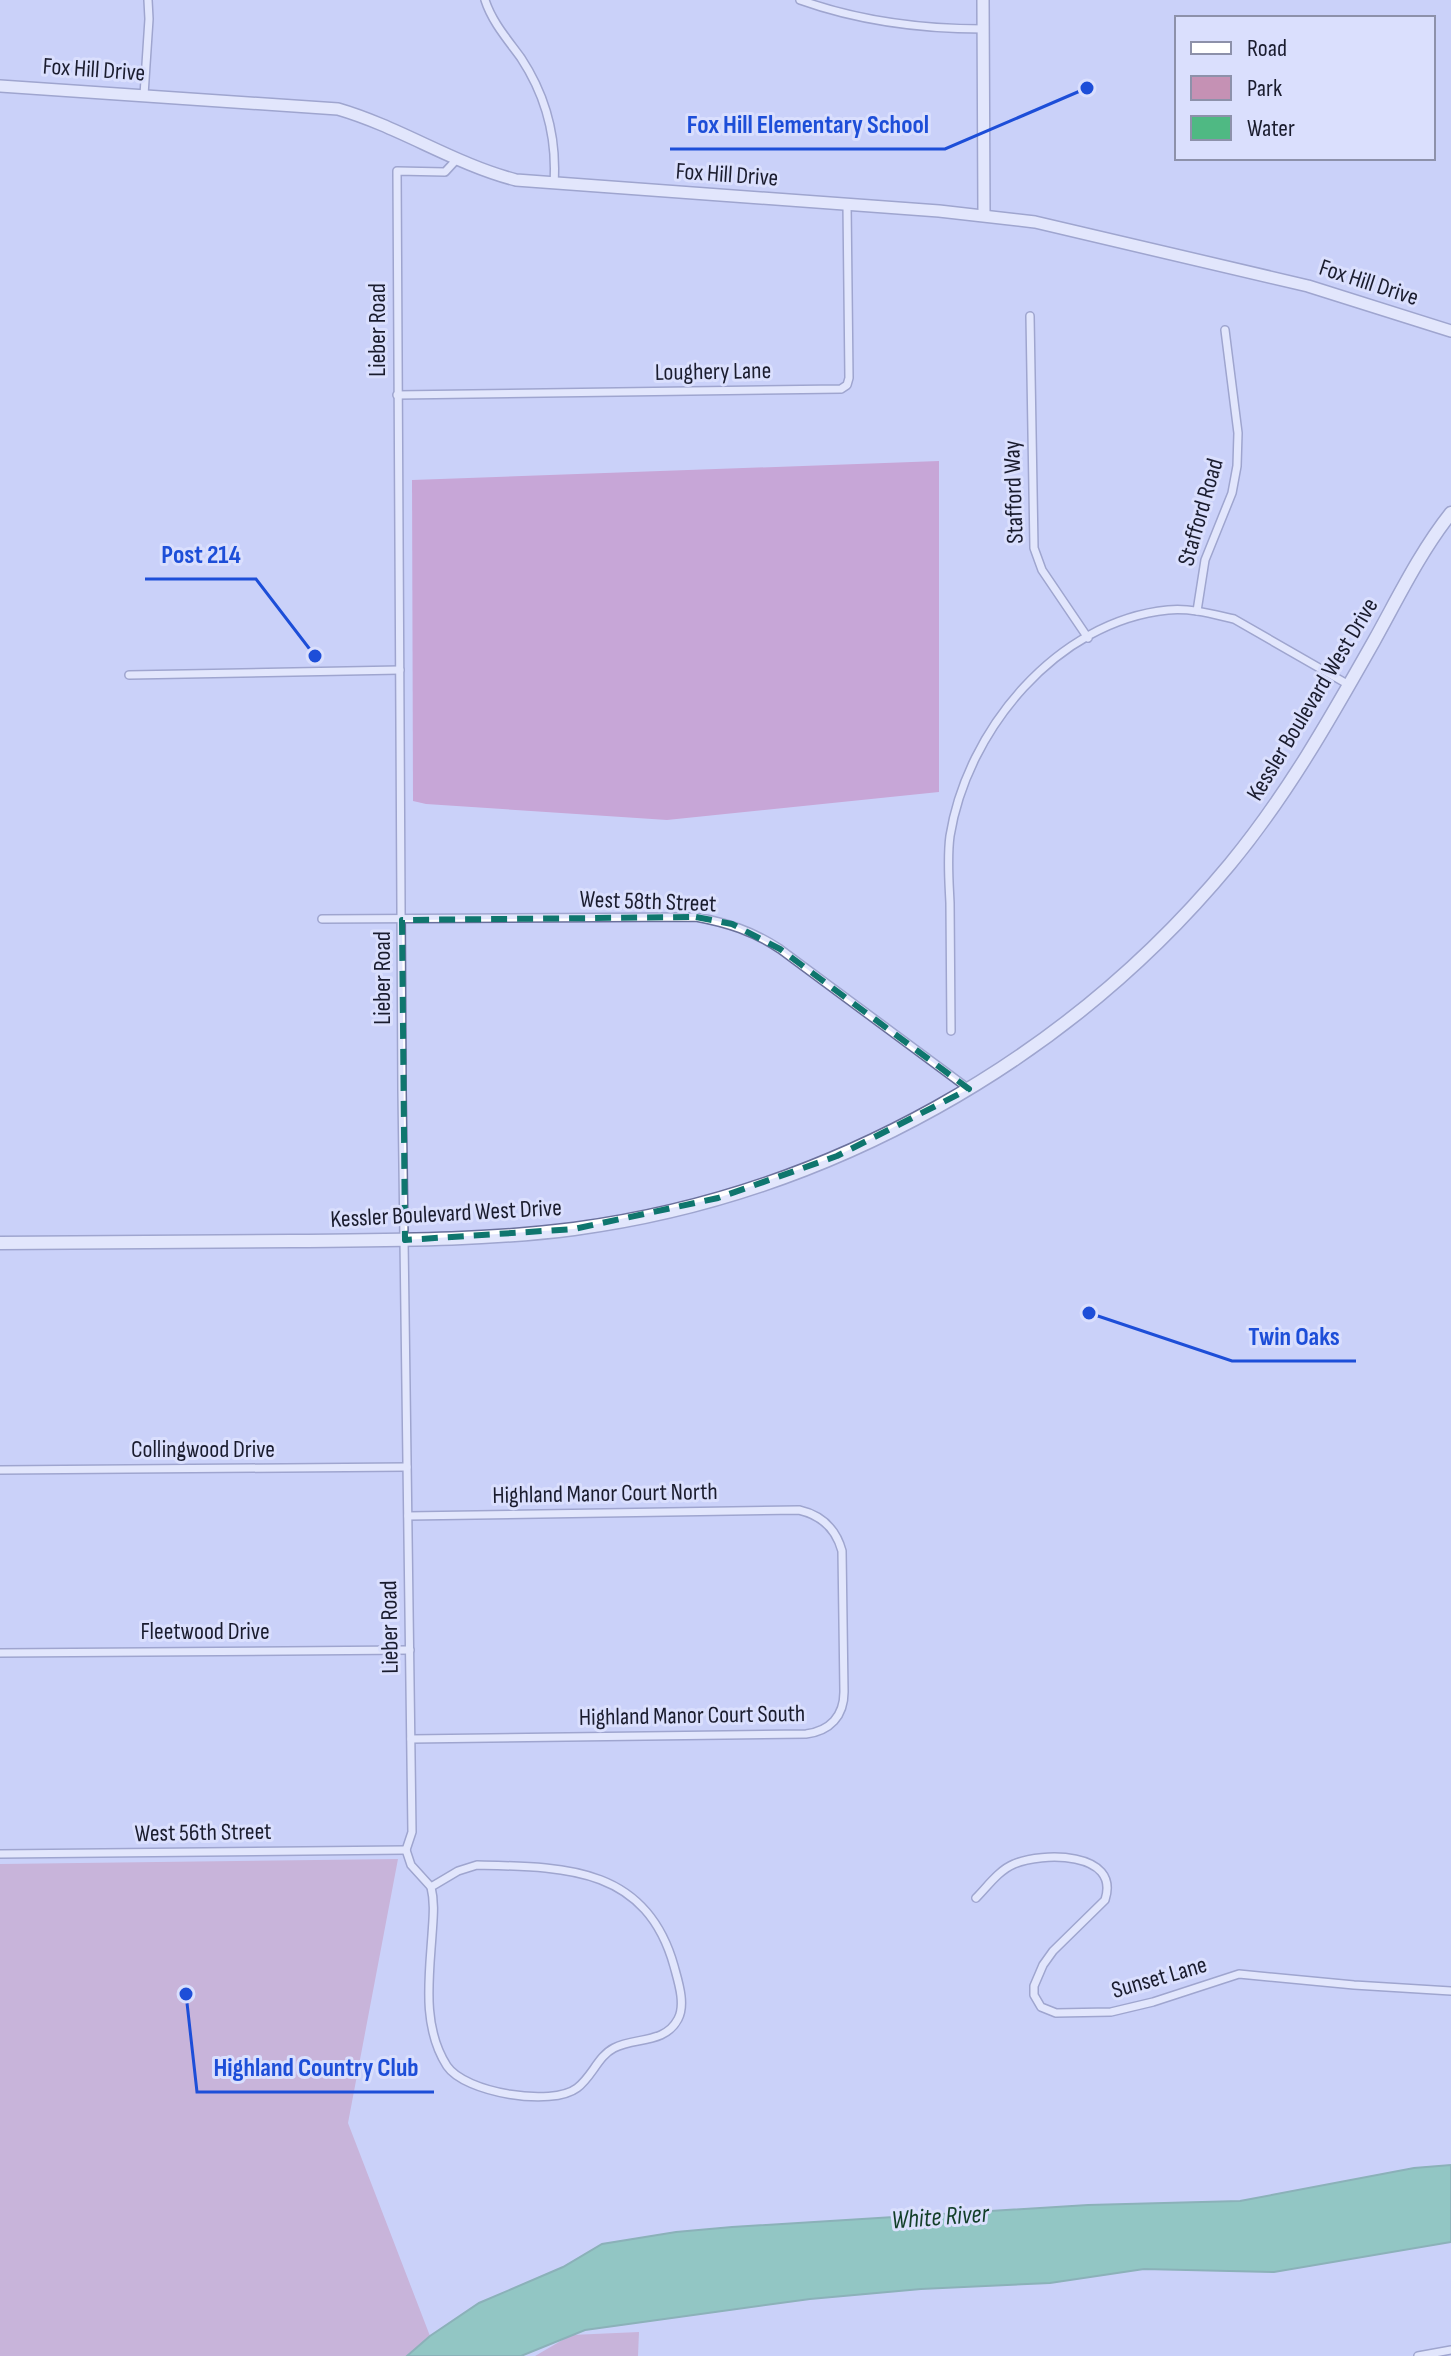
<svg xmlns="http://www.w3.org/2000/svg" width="1451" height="2356" viewBox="0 0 1451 2356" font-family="'Sofia Sans Condensed',sans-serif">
<rect width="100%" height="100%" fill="#cbd1f9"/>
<g fill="#c591b4">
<path d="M 398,1859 L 348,2123 L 430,2336 L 407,2356 L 0,2356 L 0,1864 Z"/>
<path d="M 639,2332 L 638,2356 L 535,2356 L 571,2335 Z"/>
</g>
<path fill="#c472ad" d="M 939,461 L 939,792 L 667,820 L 426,804 L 413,801 L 412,480 Z"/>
<path fill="#4fb983" stroke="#3f8a6a" stroke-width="2" d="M 1451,2165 L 1451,2242 L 1274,2272 L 1144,2269 L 1050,2283 L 921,2289 L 810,2299 L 585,2330 L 521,2356 L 407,2356 L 430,2336 L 479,2303 L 563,2267 L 602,2244 L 676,2232 L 732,2227 L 1088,2205 L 1240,2201 L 1414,2168 Z"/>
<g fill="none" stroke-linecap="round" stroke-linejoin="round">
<g stroke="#6a709b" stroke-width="10">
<g id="street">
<path d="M 485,0 C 492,22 508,40 521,58 C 546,96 557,138 554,183"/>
<path d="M 800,0 C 859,21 920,29 983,29"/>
<path d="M 144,95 L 149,19 L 148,0"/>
<path d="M 1030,316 L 1034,548 L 1042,570 L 1088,638"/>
<path d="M 397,395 L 841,389 L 847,385 L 849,378 L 847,204"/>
<path d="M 1197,611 L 1205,560 L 1232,493 L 1237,466 L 1238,433 L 1225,330"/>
<path d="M 129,675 L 400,670"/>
<path d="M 322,919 L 696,917 C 728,923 753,931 780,949 L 969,1089"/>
<path d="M 951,1031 C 951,988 950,945 950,903 C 949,881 947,858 950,836 C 967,730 1057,621 1168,610 C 1192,608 1212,614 1234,619 L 1349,685"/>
<path d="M 0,1470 L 407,1467"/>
<path d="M 408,1516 L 799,1510 C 821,1515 836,1529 842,1551 L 844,1692 C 844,1716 830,1731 806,1734 L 411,1739"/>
<path d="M 0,1653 L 410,1650"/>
<path d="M 406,1850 L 412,1832 L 402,1091 L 397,171 L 445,172 L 457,159"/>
<path d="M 406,1850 L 411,1865 L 431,1887"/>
<path d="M 0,1854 L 406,1850"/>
<path d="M 477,1865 C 564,1867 646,1866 674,1966 C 678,1981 686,2004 678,2019 C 665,2044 635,2037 614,2048 C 598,2056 592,2077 577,2088 C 552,2107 465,2093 447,2066 C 422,2027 429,1979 432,1935 C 433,1919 435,1903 431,1887 L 458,1871 Z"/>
<path d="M 976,1898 C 987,1887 999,1870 1014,1864 C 1041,1852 1121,1851 1105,1900 L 1053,1951 L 1043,1965 L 1034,1986 L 1034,1995 L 1041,2007 L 1056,2013 L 1111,2012 L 1153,2002 L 1239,1974 L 1354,1985 L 1451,1991"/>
<path d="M 1418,2356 L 1451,2350"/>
</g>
</g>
<g stroke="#6a709b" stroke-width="14">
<g id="secondary">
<path d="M 983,0 L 984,215"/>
<path d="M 0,86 L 338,109 C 400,127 454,164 516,180 L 939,211 L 1035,222 L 1308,286 L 1451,331"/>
</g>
</g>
<g stroke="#6a709b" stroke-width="15">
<path id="primary" d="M 0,1243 C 97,1242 194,1241 292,1241 C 386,1240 480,1241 574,1229 C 828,1195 1067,1061 1230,864 C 1287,795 1330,719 1374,641 C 1398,598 1420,552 1451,513"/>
</g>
<use href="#street" stroke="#fff" stroke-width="7"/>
<use href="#secondary" stroke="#fff" stroke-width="11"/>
<use href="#primary" stroke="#fff" stroke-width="12"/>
</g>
<path d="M0 0H1451V2356H0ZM 696,917 L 732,924 L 780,949 L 969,1089 L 837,1156 L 718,1198 L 574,1229 L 405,1240 L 402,920 Z" fill="#cbd1f9" fill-opacity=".55" fill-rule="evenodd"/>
<path fill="none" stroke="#0f766e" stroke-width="6" stroke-dasharray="16 10" stroke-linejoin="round" d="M 696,917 L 732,924 L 780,949 L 969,1089 L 837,1156 L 718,1198 L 574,1229 L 405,1240 L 402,920 Z"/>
<g text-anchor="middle" stroke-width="6" stroke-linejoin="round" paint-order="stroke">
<g font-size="24" fill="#1a1c2e" stroke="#dadffd">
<text transform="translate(94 69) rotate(4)" y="8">Fox Hill Drive</text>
<text transform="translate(727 174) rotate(4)" y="8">Fox Hill Drive</text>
<text transform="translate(1369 282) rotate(18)" y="8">Fox Hill Drive</text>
<text transform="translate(377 330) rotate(-90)" y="8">Lieber Road</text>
<text transform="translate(713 371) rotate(-1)" y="8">Loughery Lane</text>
<text transform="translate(1013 492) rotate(-92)" y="8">Stafford Way</text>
<text transform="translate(1200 512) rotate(-74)" y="8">Stafford Road</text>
<text transform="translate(1312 699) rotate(-59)" y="8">Kessler Boulevard West Drive</text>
<text transform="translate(648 901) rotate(2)" y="8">West 58th Street</text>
<text transform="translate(382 978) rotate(-90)" y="8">Lieber Road</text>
<text transform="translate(446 1213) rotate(-3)" y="8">Kessler Boulevard West Drive</text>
<text x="203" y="1457">Collingwood Drive</text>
<text transform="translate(605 1493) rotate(-1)" y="8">Highland Manor Court North</text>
<text transform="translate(389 1627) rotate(-91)" y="8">Lieber Road</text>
<text x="205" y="1639">Fleetwood Drive</text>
<text transform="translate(692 1715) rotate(-1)" y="8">Highland Manor Court South</text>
<text transform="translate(203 1832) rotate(-1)" y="8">West 56th Street</text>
<text transform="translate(1159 1977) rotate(-16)" y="8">Sunset Lane</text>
</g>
<g font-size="26" font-style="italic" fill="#133f29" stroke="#dadffd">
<text transform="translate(940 2216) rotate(-4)" y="9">White River</text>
</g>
</g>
<path fill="none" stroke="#1d4ed8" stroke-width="3" d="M1087 88L945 149H670M315 656L256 579H145M1089 1313L1232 1361H1356M186 1994L197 2092H434"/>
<g fill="#1d4ed8" stroke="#dadffd" stroke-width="3">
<circle cx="1087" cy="88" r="8"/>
<circle cx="315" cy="656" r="8"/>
<circle cx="1089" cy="1313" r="8"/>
<circle cx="186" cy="1994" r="8"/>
</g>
<g font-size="26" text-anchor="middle" font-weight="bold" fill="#1d4ed8" stroke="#dadffd" stroke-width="6" stroke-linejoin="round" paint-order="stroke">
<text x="808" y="133">Fox Hill Elementary School</text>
<text x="201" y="563">Post 214</text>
<text x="1294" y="1345">Twin Oaks</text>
<text x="316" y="2076">Highland Country Club</text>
</g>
<rect x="1175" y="16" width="260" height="144" fill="#dadffd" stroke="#8d91aa" stroke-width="2"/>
<rect x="1191" y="42" width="40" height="12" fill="#ffffff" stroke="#8d91aa" stroke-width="2"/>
<text x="1247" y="56" font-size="24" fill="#1a1c2e">Road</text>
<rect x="1191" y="76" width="40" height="24" fill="#c591b4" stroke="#8d91aa" stroke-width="2"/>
<text x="1247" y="96" font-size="24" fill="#1a1c2e">Park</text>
<rect x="1191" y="116" width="40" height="24" fill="#4fb983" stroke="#8d91aa" stroke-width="2"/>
<text x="1247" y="136" font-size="24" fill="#1a1c2e">Water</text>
</svg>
